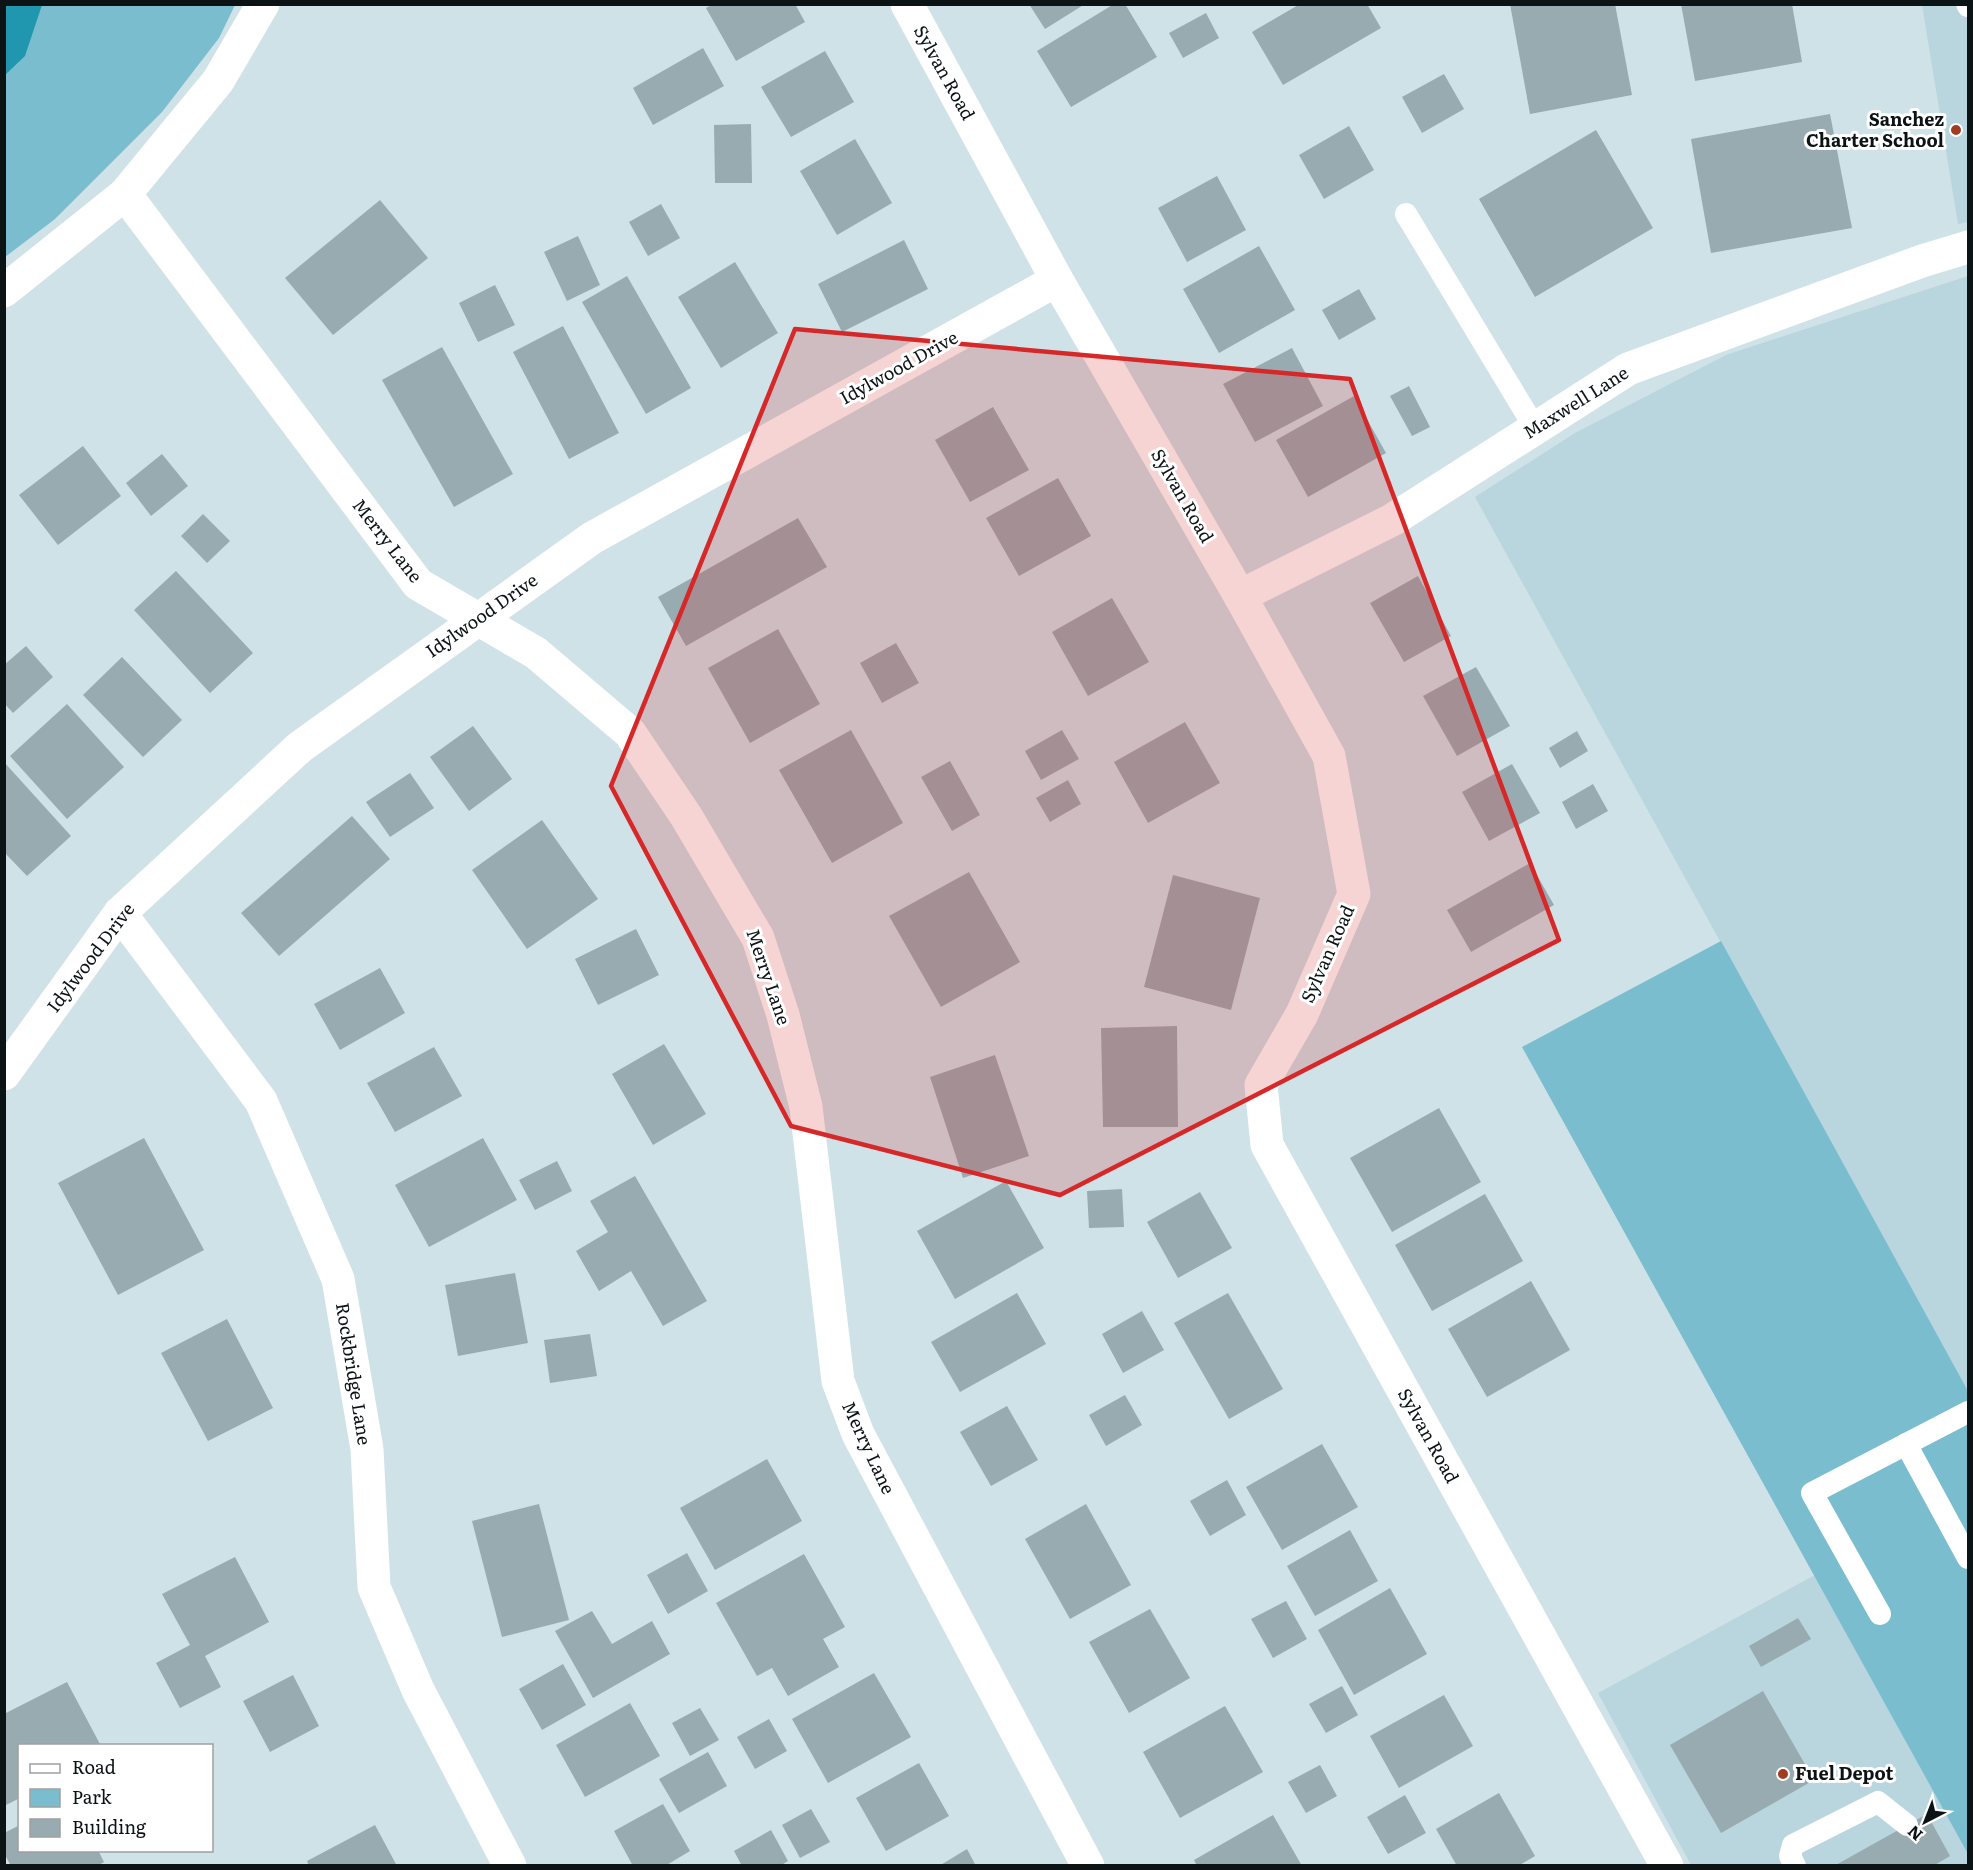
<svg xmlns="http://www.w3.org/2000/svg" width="1973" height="1870" viewBox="0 0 1973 1870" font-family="Literata,serif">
<rect width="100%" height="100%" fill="#cee2e8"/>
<g fill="#b9d6de">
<path d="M 1922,5 L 1968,5 L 1968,222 L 1958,224 Z"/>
<path d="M 1968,276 L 1968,1391 L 1475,497 L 1575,433 L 1726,355 Z"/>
<path d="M 1815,1575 L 1968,1854 L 1968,1865 L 1691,1865 L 1598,1693 Z"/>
</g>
<g fill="#79bdce">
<path d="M 5,5 L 235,5 L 219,38 L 162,112 L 55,219 L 5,257 Z"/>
<path d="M 1721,941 L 1968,1391 L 1968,1854 L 1522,1047 Z"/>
</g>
<path fill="#2197af" d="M 5,4 L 42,5 L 25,56 L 5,75 Z"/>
<g fill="#98abb0">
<path d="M 713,4 L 795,4 L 805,22 L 736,61 L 706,8 Z"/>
<path d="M 1029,4 L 1085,4 L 1045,29 Z"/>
<path d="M 1114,4 L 1125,4 L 1157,57 L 1071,107 L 1037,51 Z"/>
<path d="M 1300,4 L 1367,4 L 1381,28 L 1283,85 L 1252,32 Z"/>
<path d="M 1510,4 L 1615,4 L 1632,95 L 1530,114 Z"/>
<path d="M 1681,4 L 1792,4 L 1802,62 L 1695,81 Z"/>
<path d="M 1206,13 L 1219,38 L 1183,58 L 1169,33 Z"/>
<path d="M 703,48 L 724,86 L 653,125 L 633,88 Z"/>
<path d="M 825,51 L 854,102 L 791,137 L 761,87 Z"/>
<path d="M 1444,74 L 1464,109 L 1422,133 L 1402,97 Z"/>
<path d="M 1830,114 L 1852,228 L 1711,253 L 1691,139 Z"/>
<path d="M 751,124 L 752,183 L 715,183 L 714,125 Z"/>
<path d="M 1349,126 L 1374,170 L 1324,199 L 1299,155 Z"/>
<path d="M 1596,130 L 1653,228 L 1535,297 L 1479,199 Z"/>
<path d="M 855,139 L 892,203 L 837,235 L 800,171 Z"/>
<path d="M 1217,176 L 1246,230 L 1187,262 L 1158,208 Z"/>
<path d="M 380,200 L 428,258 L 333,335 L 285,278 Z"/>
<path d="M 661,204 L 680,238 L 648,256 L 629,222 Z"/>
<path d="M 578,236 L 600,285 L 567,301 L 544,252 Z"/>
<path d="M 904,240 L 928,289 L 842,332 L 818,284 Z"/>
<path d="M 1259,246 L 1295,310 L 1219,353 L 1183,289 Z"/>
<path d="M 735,262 L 778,333 L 721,368 L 678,297 Z"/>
<path d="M 627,276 L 691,388 L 646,414 L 582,302 Z"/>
<path d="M 495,285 L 515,325 L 478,342 L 459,303 Z"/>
<path d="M 1359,289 L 1376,319 L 1339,340 L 1322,310 Z"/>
<path d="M 563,326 L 619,433 L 569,459 L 513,352 Z"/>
<path d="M 442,347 L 513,474 L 454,507 L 382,380 Z"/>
<path d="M 1292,348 L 1323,406 L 1255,442 L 1223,384 Z"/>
<path d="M 1409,386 L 1430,427 L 1412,436 L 1390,396 Z"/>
<path d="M 1354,396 L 1386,453 L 1308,497 L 1276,440 Z"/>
<path d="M 993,407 L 1029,470 L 970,502 L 935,440 Z"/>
<path d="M 83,446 L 121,496 L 58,545 L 19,495 Z"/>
<path d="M 162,454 L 188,486 L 151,516 L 126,483 Z"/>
<path d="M 1058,478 L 1091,536 L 1019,576 L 986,518 Z"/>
<path d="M 203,514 L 230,541 L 207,563 L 181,536 Z"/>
<path d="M 798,518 L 827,567 L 686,646 L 658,597 Z"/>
<path d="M 176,571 L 253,653 L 210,693 L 134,610 Z"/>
<path d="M 1418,576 L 1451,636 L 1404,662 L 1370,603 Z"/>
<path d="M 1112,598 L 1149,662 L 1088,696 L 1052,632 Z"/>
<path d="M 778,629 L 820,704 L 750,743 L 708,668 Z"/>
<path d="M 896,643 L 919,683 L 882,703 L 860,663 Z"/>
<path d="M 26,646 L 53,677 L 13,713 L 4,703 L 4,665 Z"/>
<path d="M 122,657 L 182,720 L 143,757 L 83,695 Z"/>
<path d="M 1476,667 L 1510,726 L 1457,756 L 1423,696 Z"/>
<path d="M 67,704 L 124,767 L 67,819 L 10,756 Z"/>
<path d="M 1185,722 L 1220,783 L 1148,823 L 1114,762 Z"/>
<path d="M 473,726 L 512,779 L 469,811 L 430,757 Z"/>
<path d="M 851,730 L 903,823 L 832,863 L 779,770 Z"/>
<path d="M 1062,730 L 1079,759 L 1041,780 L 1025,751 Z"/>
<path d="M 1577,731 L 1588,751 L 1560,768 L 1549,748 Z"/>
<path d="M 950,761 L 980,815 L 952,831 L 921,777 Z"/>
<path d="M 4,762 L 71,836 L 27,876 L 4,852 Z"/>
<path d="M 1512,764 L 1540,813 L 1489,841 L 1462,792 Z"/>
<path d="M 410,773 L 434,808 L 390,837 L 366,802 Z"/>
<path d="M 1068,780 L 1081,804 L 1050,822 L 1036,798 Z"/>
<path d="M 1593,784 L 1608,811 L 1576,829 L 1562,802 Z"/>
<path d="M 352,816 L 390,859 L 279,956 L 241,913 Z"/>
<path d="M 542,820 L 598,899 L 527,949 L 472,870 Z"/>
<path d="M 1530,863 L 1554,905 L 1471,952 L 1447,910 Z"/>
<path d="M 969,872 L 1020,962 L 941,1007 L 889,916 Z"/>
<path d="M 1173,875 L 1260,898 L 1231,1010 L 1144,987 Z"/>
<path d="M 636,929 L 659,975 L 598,1005 L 575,959 Z"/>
<path d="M 380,968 L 405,1013 L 340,1050 L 314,1004 Z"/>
<path d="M 1177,1026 L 1178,1127 L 1103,1127 L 1101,1028 Z"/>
<path d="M 664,1044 L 706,1114 L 653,1145 L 612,1074 Z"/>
<path d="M 434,1047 L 462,1096 L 395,1132 L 367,1083 Z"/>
<path d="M 995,1055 L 1029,1156 L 963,1178 L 930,1077 Z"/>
<path d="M 1439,1108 L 1481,1182 L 1392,1232 L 1350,1158 Z"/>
<path d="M 144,1138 L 204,1250 L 118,1295 L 58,1183 Z"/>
<path d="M 483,1138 L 517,1200 L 429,1247 L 395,1185 Z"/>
<path d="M 557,1161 L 572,1191 L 535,1210 L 519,1180 Z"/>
<path d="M 635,1176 L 707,1301 L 663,1326 L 631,1271 L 599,1291 L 576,1251 L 608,1232 L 590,1201 Z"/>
<path d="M 1006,1181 L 1044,1248 L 955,1299 L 917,1231 Z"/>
<path d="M 1122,1189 L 1124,1227 L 1089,1228 L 1087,1191 Z"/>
<path d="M 1200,1192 L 1232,1248 L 1178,1278 L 1147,1222 Z"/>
<path d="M 1485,1194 L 1523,1261 L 1432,1311 L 1395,1245 Z"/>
<path d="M 515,1273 L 528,1343 L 458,1356 L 445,1285 Z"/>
<path d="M 1531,1281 L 1570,1350 L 1487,1397 L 1448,1329 Z"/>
<path d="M 1017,1293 L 1046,1344 L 960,1392 L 931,1342 Z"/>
<path d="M 1228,1293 L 1283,1389 L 1229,1419 L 1174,1323 Z"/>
<path d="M 1142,1311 L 1164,1350 L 1123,1373 L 1102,1334 Z"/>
<path d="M 227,1319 L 273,1408 L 208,1441 L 161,1353 Z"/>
<path d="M 590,1334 L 597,1376 L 550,1383 L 544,1340 Z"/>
<path d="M 1125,1395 L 1142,1425 L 1106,1446 L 1089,1415 Z"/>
<path d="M 1007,1406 L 1038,1460 L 991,1486 L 960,1432 Z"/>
<path d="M 1322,1444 L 1358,1507 L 1282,1550 L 1246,1487 Z"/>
<path d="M 767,1459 L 802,1521 L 715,1570 L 680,1508 Z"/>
<path d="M 1227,1480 L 1246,1515 L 1210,1536 L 1190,1501 Z"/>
<path d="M 539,1504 L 569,1620 L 502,1637 L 472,1521 Z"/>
<path d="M 1086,1504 L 1131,1585 L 1070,1619 L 1025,1539 Z"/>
<path d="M 1350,1530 L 1378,1581 L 1315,1616 L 1287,1566 Z"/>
<path d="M 687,1553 L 708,1591 L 668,1614 L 647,1575 Z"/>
<path d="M 804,1554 L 845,1627 L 823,1639 L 839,1667 L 788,1696 L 772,1668 L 757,1676 L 716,1603 Z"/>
<path d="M 235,1557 L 269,1622 L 205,1656 L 221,1687 L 180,1708 L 156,1663 L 190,1645 L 162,1594 Z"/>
<path d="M 1390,1588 L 1427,1654 L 1354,1695 L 1318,1630 Z"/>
<path d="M 1286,1601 L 1307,1639 L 1273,1658 L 1251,1619 Z"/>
<path d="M 1150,1609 L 1190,1678 L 1129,1713 L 1089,1642 Z"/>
<path d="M 592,1611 L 612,1644 L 652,1621 L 670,1654 L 593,1698 L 555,1631 Z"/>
<path d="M 1798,1618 L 1811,1639 L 1761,1667 L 1749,1646 Z"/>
<path d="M 563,1664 L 586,1705 L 542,1730 L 519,1689 Z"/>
<path d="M 874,1673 L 911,1737 L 828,1783 L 792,1719 Z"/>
<path d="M 293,1675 L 319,1726 L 270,1752 L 243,1701 Z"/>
<path d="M 67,1682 L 101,1746 L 20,1746 L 20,1798 L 4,1806 L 4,1714 Z"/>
<path d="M 1342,1686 L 1358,1715 L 1326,1733 L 1309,1704 Z"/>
<path d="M 1763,1691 L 1814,1780 L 1721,1833 L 1670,1745 Z"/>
<path d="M 1444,1695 L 1473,1746 L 1399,1788 L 1370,1736 Z"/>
<path d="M 630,1703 L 660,1756 L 585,1797 L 556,1745 Z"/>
<path d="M 1225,1706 L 1263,1772 L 1180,1818 L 1143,1752 Z"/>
<path d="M 700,1708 L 719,1740 L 690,1756 L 672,1723 Z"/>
<path d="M 769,1719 L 787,1751 L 755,1769 L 737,1737 Z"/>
<path d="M 708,1752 L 727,1786 L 679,1813 L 659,1779 Z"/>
<path d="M 919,1763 L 949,1816 L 886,1851 L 856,1798 Z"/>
<path d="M 1320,1765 L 1337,1796 L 1306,1813 L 1288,1782 Z"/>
<path d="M 1499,1793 L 1535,1856 L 1518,1866 L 1457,1866 L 1436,1829 Z"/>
<path d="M 1405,1795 L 1426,1833 L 1388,1854 L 1367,1817 Z"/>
<path d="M 663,1804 L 690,1851 L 665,1866 L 633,1866 L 614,1831 Z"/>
<path d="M 811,1809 L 830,1842 L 800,1858 L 782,1825 Z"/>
<path d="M 1927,1814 L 1950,1856 L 1933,1866 L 1834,1866 Z"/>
<path d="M 1273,1815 L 1302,1866 L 1197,1866 L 1194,1860 Z"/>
<path d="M 20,1825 L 20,1850 L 98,1850 L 104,1862 L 97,1866 L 11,1866 L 4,1853 L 4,1833 Z"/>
<path d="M 375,1825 L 397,1866 L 309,1866 L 307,1861 Z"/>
<path d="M 771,1830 L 788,1861 L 780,1866 L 742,1866 L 734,1851 Z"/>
<path d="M 967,1849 L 976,1866 L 939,1866 Z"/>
</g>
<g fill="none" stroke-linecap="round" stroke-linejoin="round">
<g stroke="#fff" stroke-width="22">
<path d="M 1967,4 L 1968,6"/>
<path d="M 1406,214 L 1535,428"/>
<path d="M 1906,1444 L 1968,1558"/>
<path d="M 1880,1614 L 1812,1493 L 1968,1412"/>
<path d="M 1795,1866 L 1790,1856 L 1793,1845 L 1878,1802 L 1907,1825"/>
</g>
<g stroke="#fff" stroke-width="33">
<path d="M 907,4 L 1057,280 L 1240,596 L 1329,756 L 1354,894 L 1302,1014 L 1261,1085 L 1267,1145 L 1667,1866"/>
<path d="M 125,194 L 418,584 L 536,653 L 630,733 L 686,816 L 758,938 L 783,1015 L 806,1107 L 838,1381 L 858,1434 L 1088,1866"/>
<path d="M 4,291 L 125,194 L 218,81 L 263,4"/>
<path d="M 1240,596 L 1392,520 L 1628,369 L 1922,261 L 1968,247"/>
<path d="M 120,913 L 261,1101 L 338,1279 L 367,1449 L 374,1587 L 418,1690 L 510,1866"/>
<path d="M 4,1074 L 120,913 L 300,747 L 592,538 L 1057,280"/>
</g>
</g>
<path fill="#d62828" fill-opacity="0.2" stroke="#d62828" stroke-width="4.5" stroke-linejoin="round" d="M 795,329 L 1350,379 L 1559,940 L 1060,1195 L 791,1126 L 611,786 Z"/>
<g fill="#a33b20" stroke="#fff" stroke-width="2">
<circle cx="1956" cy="130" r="6"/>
<circle cx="1783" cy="1774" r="6"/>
</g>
<g text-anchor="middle" stroke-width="6" stroke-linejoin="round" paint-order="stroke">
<g font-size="18" fill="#0c1315" stroke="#fff">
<text transform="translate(944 73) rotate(61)" y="6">Sylvan Road</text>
<text transform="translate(899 368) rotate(-29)" y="6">Idylwood Drive</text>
<text transform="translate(1576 403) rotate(-32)" y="6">Maxwell Lane</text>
<text transform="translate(1182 496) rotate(60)" y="6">Sylvan Road</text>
<text transform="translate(387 541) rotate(52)" y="6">Merry Lane</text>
<text transform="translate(482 616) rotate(-35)" y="6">Idylwood Drive</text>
<text transform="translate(1328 954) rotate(-66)" y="6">Sylvan Road</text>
<text transform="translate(91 958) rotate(-53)" y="6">Idylwood Drive</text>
<text transform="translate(768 977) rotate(71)" y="6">Merry Lane</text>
<text transform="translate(353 1374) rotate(81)" y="6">Rockbridge Lane</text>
<text transform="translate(1428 1436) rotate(61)" y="6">Sylvan Road</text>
<text transform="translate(868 1448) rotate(65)" y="6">Merry Lane</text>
</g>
<g font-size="18" font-weight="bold" fill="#0c1315" stroke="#fff" text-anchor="end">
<text x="1944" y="126">Sanchez<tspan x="1944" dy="21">Charter School</tspan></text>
<text x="1795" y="1780" text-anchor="start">Fuel Depot</text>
</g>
</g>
<rect width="1973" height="1870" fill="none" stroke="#0c1315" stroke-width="12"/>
<rect x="18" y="1744" width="195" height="108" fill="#ffffff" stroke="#9ea1a1" stroke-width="1.5"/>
<rect x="30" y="1764" width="30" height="9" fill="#ffffff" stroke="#9ea1a1" stroke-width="1.5"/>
<text x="72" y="1774" font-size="18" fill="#0c1315">Road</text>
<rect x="30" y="1789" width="30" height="18" fill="#79bdce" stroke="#9ea1a1" stroke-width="1.5"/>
<text x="72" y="1804" font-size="18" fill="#0c1315">Park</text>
<rect x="30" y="1819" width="30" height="18" fill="#98abb0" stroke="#9ea1a1" stroke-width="1.5"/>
<text x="72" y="1834" font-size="18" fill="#0c1315">Building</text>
<g transform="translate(1925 1822) rotate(222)" stroke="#ffffff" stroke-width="4.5" paint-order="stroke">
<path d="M0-4.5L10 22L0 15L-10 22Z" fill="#0c1315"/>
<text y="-9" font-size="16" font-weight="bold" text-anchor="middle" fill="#0c1315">N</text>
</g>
</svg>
